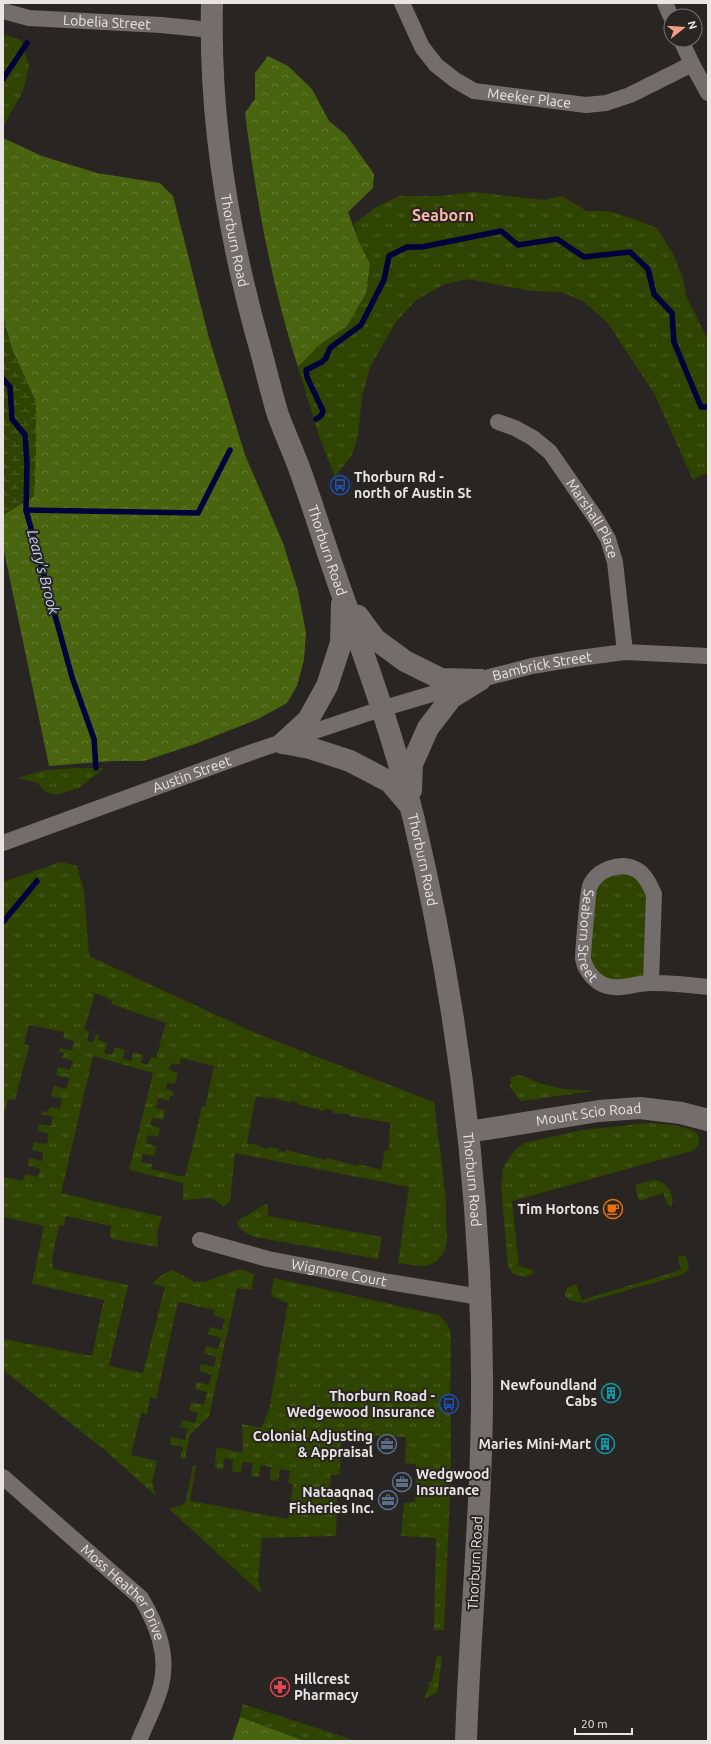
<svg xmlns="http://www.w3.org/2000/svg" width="711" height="1744" viewBox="0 0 711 1744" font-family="Ubuntu,sans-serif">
<defs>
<pattern id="grass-tufts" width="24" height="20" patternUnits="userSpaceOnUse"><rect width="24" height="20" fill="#2f4400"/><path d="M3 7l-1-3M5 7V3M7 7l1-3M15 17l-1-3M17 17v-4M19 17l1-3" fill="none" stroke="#4d5f25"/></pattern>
<pattern id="forest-crowns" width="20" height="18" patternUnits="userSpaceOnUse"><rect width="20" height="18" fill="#49640f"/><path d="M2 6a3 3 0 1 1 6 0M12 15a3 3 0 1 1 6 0" fill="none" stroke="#637a32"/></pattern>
<pattern id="wetland-marsh" width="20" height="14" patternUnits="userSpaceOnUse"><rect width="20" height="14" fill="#2f4400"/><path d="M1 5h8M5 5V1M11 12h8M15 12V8" fill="none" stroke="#4d5f25"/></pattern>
</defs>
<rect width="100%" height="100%" fill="#292523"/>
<g fill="url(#grass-tufts)" fill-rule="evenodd">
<path d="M 5,35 L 21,40 L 29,66 L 23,91 L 3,127 L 3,37 Z"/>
<path d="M 473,192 L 544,200 L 562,196 L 587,211 L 608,211 L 634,219 L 657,228 L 673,254 L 683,279 L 686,296 L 708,340 L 708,472 L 693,480 L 654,393 L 607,322 L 583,301 L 561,292 L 532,291 L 468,279 L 445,284 L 416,300 L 396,322 L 370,367 L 362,396 L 358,436 L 352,455 L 335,477 L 320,439 L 298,367 L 319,345 L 347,326 L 370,264 L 359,242 L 354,224 L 376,207 L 399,196 L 441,196 Z"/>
<path d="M 76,768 L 104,768 L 79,788 L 57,795 L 44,791 L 38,783 L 17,778 L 45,770 Z"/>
<path d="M 61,862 L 77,866 L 84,890 L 89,956 L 253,1032 L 434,1102 L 445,1191 L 447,1242 L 444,1252 L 437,1261 L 429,1265 L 422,1266 L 398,1263 L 409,1187 L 235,1153 L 230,1201 L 224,1206 L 211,1198 L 183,1200 L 183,1183 L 129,1170 L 153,1073 L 93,1056 L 61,1193 L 162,1217 L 157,1232 L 158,1247 L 112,1239 L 110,1235 L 111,1226 L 66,1216 L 64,1226 L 59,1225 L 52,1258 L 53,1269 L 128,1285 L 109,1366 L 143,1373 L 165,1287 L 153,1284 C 158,1277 164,1273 173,1270 L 194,1282 L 205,1282 L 236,1270 L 243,1270 L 254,1274 L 252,1290 L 237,1288 L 209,1416 L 190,1435 L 185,1459 L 180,1458 L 183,1447 L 170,1444 L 171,1437 L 185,1440 L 188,1429 L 180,1427 L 182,1420 L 195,1423 L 198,1413 L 189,1410 L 191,1402 L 204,1405 L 207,1392 L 195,1389 L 197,1382 L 209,1385 L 212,1375 L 199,1371 L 201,1364 L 214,1367 L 216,1357 L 204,1353 L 206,1346 L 218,1349 L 221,1338 L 208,1334 L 210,1327 L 222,1330 L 225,1319 L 213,1315 L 215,1310 L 178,1302 L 156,1399 L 150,1397 L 147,1414 L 141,1413 L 131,1455 L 157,1461 L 152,1482 L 156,1496 L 106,1451 L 3,1370 L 3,1339 L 92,1356 L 104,1300 L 32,1284 L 44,1226 L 3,1217 L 3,1177 L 23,1181 L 25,1174 L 38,1177 L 40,1169 L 28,1165 L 29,1158 L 42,1161 L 44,1153 L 32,1150 L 34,1142 L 47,1144 L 49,1134 L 38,1131 L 39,1124 L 51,1126 L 53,1117 L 41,1114 L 42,1111 L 48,1112 L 50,1107 L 60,1109 L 62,1099 L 51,1096 L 54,1086 L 66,1089 L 69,1078 L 56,1075 L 58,1067 L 70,1070 L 73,1061 L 62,1058 L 64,1053 L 59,1052 L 60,1048 L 72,1051 L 74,1041 L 63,1038 L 64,1032 L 29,1025 L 24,1044 L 29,1046 L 15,1100 L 8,1099 L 3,1120 L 3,882 ZM 95,993 L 112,1000 L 111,1004 L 166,1023 L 156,1058 L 151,1057 L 148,1065 L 141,1063 L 143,1055 L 133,1052 L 131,1061 L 123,1059 L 125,1050 L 115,1047 L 112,1055 L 104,1053 L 107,1043 L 98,1040 L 99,1035 L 96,1034 L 93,1042 L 87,1041 L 89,1031 L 84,1030 ZM 181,1058 L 214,1066 L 205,1107 L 202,1106 L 185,1177 L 151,1169 L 152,1164 L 141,1162 L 143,1154 L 154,1156 L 156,1146 L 146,1143 L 148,1135 L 158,1137 L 160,1128 L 150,1125 L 152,1118 L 163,1120 L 165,1110 L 156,1108 L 158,1098 L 169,1101 L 170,1096 L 173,1096 L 174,1092 L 166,1089 L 167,1082 L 175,1084 L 178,1073 L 169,1070 L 171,1063 L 180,1065 ZM 256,1096 L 271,1099 L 272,1097 L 290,1103 L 291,1101 L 297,1102 L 297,1104 L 324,1111 L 324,1109 L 333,1110 L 333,1113 L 349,1114 L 350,1116 L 391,1123 L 388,1139 L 390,1140 L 388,1151 L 385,1150 L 381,1170 L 358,1164 L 357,1166 L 327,1158 L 326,1160 L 286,1150 L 285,1152 L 278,1151 L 279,1149 L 269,1147 L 268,1149 L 259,1147 L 259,1145 L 247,1143 Z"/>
<path d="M 610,868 L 649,882 L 651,982 L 617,987 L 588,972 L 589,886 Z"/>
<path d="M 520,1075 L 539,1083 L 563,1089 L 594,1091 L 521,1101 L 510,1087 L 511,1077 Z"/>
<path d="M 649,1123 C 661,1124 702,1125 699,1141 C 698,1146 696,1149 692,1151 L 512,1201 L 519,1266 L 533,1270 L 533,1274 L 526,1277 L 513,1274 L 508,1266 L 501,1186 L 503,1167 L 515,1150 L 524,1143 L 582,1130 Z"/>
<path d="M 654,1180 C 666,1181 675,1194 672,1206 L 669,1206 L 663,1193 L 639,1201 L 635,1185 Z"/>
<path d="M 266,1204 L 268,1207 L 268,1216 L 382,1237 L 378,1259 L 255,1237 C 248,1234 238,1230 237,1221 Z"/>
<path d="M 683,1255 L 686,1257 L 689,1267 L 686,1272 L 681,1275 L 583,1303 L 569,1300 L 564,1294 L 567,1288 L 576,1284 L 582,1300 L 681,1270 L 678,1258 L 679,1256 Z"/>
<path d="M 274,1278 L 439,1315 L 449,1327 L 451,1336 L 450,1412 L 451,1421 L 451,1472 L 444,1630 L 434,1630 L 436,1538 L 401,1536 L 404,1503 L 415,1502 L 416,1464 L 405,1463 L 406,1437 L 341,1434 L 340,1475 L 331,1475 L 330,1497 L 337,1497 L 336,1536 L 262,1538 L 258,1580 L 262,1594 L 169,1509 L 182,1505 L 186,1501 L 193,1466 L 196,1466 L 190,1501 L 288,1519 L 293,1484 L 288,1483 L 290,1471 L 280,1469 L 278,1481 L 270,1480 L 271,1467 L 261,1465 L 259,1477 L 251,1476 L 253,1463 L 242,1462 L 241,1473 L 232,1471 L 233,1460 L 224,1458 L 223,1470 L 215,1468 L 216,1447 L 243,1453 L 242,1424 L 261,1428 L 269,1410 L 288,1303 L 271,1296 Z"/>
<path d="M 437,1656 L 442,1657 L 438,1689 L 436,1693 L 424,1699 L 430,1685 L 426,1684 L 432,1681 Z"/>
<path d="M 243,1704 L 356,1741 L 305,1741 L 240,1717 Z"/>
</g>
<g fill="url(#forest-crowns)">
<path d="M 268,56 L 288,66 L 312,89 L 329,121 L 346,135 L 374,174 L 373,188 L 348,212 L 359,242 L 370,264 L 366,293 L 347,326 L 319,345 L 298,367 C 271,284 256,198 245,113 L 255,99 L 255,73 Z"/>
<path d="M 3,138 L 42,156 L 97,173 L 160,183 L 173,196 L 209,338 L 245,455 L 283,543 L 298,591 L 306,633 L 304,660 L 297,686 L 287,703 L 258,719 L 195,744 L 144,761 L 112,761 L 49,766 L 3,546 L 3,515 L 34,496 L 36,402 L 12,349 L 3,317 Z"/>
<path d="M 240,1717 L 302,1740 L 305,1741 L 232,1741 Z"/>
</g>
<path fill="url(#wetland-marsh)" d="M 3,317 L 12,349 L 36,402 L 36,455 L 34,496 L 3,515 Z"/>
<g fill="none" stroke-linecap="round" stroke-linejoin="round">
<g stroke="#00013d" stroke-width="5.5">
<path d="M 3,79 L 27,43"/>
<path d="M 3,379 L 10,387 L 12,419 L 25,435 L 27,463 L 26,510 L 72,677 L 94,739 L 96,768"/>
<path d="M 316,419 L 321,416 L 323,411 L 307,377 L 306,370 L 322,362 L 326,358 L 330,348 L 361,325 L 384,280 L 389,256 L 407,247 L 422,247 L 501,231 L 518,245 L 557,239 L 584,257 L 630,252 L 648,269 L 654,294 L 672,313 L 674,342 L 701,407 L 708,407"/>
<path d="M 26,510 L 198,513 L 230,450"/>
<path d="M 3,922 L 37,881"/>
</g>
<g stroke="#736e6b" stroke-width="16">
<path id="s1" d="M 402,3 L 422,47 L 436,65 L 455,80 L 474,91 L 586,105 L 606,103 L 630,95 L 692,64"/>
<path d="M 665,3 L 671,17"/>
<path id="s2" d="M 3,11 L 29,18 L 161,25 L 211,30"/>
<path d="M 681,40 L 692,64 L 708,93"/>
<path id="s3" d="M 498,422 L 515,428 L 533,438 L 550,452 L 597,520 L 608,539 L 615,562 L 625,652"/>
<path id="s4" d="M 3,843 L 255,751 L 381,709 L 493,676 L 532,666 L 579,658 L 625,652 L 708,656"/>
<path id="s5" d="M 651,982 L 654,894 C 650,886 646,875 637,870 C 621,861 597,869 590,886 C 588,889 583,952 583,958 C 584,968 592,978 600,983 C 616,993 636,982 653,983 C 672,983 690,985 708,987"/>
<path id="s6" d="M 200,1240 L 268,1259 L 389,1282 L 480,1297"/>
<path id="s7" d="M 3,1477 L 141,1598 C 157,1625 169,1654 161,1686 C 156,1705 146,1723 139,1741"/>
</g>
<g stroke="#736e6b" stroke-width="22">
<path id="s8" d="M 212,3 C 209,122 229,240 262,355 C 267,374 272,395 278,415 C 285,434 294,453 301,473 C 315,512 327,552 341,591 C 368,666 395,742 414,820 C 457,1002 481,1189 482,1376 C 483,1498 470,1619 466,1741"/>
<path d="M 358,616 L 375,639 L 405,661 L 441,679 L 480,680"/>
<path d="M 283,743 L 308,720 L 327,686 L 341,643 L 342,604"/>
<path d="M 283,743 L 310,748 L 350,761 L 390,782 L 408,803"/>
<path d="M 411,790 L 412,764 L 428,728 L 451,698 L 480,680"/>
<path id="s9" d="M 468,1132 L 599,1111 L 640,1108 L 681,1113 L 708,1120"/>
</g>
</g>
<defs>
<g id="bus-ring" transform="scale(1)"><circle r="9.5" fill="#292523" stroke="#1a4fb4" stroke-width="1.5"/><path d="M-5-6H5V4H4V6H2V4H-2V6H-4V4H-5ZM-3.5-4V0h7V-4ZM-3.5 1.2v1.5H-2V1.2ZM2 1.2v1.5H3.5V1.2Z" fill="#1a4fb4"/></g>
<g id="cafe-ring" transform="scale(1)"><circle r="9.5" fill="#292523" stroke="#e8710a" stroke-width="1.5"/><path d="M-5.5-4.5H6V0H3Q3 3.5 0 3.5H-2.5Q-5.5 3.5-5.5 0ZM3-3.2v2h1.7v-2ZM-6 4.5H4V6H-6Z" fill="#e8710a"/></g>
<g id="building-ring" transform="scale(1)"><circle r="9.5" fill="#292523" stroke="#0f9aa8" stroke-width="1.5"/><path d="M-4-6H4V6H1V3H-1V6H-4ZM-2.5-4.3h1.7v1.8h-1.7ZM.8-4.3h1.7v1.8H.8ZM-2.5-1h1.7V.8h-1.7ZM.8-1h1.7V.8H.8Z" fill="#0f9aa8"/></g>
<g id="office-ring" transform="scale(1)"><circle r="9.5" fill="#292523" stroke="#5c6f8a" stroke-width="1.5"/><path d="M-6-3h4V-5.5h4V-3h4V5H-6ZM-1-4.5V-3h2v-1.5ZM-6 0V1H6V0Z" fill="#5c6f8a"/></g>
<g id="pharmacy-ring" transform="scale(1)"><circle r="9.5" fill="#292523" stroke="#e0444e" stroke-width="1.5"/><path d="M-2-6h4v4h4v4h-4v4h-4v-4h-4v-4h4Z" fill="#e0444e"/></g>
</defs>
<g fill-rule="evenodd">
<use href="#bus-ring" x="340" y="485"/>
<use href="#cafe-ring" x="613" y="1209"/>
<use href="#building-ring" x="611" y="1393"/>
<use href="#bus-ring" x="449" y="1404"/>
<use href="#office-ring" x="387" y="1444"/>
<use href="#building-ring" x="605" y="1444"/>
<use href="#office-ring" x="402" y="1482"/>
<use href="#office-ring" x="388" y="1500"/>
<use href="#pharmacy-ring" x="280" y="1687"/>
</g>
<g text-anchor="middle" stroke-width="4" stroke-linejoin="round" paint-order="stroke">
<g font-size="14" fill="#e8e5e4" stroke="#292523">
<text dy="5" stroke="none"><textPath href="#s2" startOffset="105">Lobelia Street</textPath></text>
<text dy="5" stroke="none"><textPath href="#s1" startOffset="173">Meeker Place</textPath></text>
<text dy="5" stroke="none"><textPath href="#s8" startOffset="239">Thorburn Road</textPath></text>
<text dy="5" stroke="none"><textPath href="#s3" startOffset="140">Marshall Place</textPath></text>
<text dy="5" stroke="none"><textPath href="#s8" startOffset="563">Thorburn Road</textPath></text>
<text dy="5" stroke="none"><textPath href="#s4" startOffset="568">Bambrick Street</textPath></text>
<text dy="5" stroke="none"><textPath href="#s4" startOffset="201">Austin Street</textPath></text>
<text dy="5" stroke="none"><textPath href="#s8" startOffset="887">Thorburn Road</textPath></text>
<text dy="5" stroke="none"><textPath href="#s5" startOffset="224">Seaborn Street</textPath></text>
<text dy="5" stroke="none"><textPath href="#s9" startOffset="122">Mount Scio Road</textPath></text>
<text dy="5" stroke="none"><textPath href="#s8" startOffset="1211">Thorburn Road</textPath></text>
<text dy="5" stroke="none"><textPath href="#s6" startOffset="143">Wigmore Court</textPath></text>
<text transform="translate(475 1563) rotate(-87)" y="5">Thorburn Road</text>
<text dy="5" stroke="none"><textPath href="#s7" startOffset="168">Moss Heather Drive</textPath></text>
</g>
<g font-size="14" font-weight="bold" fill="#e8e5e4" stroke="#292523" text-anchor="end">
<text x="354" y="482" text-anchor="start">Thorburn Rd -<tspan x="354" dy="16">north of Austin St</tspan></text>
<text x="599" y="1214">Tim Hortons</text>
<text x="597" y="1390">Newfoundland<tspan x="597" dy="16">Cabs</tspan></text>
<text x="435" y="1401">Thorburn Road -<tspan x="435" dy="16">Wedgewood Insurance</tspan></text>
<text x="373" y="1441">Colonial Adjusting<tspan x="373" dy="16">&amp; Appraisal</tspan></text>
<text x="591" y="1449">Maries Mini-Mart</text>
<text x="416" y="1479" text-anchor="start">Wedgwood<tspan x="416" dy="16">Insurance</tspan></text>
<text x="374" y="1497">Nataaqnaq<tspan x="374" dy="16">Fisheries Inc.</tspan></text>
<text x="294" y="1684" text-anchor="start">Hillcrest<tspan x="294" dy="16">Pharmacy</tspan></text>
</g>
<g font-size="15" font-style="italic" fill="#bed2f8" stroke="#292523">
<text transform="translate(43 572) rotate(75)" y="5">Leary's Brook</text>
</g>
<g font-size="16" font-weight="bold" fill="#f9b9a5" stroke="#292523">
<text x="443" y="221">Seaborn</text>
</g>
</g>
<rect width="711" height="1744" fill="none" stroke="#e8e5e4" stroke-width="8"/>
<g transform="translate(683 28) rotate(73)"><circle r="19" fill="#292523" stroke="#757270"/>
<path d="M0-3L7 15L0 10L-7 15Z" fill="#f39f85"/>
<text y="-6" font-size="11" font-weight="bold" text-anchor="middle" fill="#e8e5e4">N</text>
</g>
<path d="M575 1728v6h57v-6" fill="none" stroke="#e8e5e4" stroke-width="2"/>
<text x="581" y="1728" font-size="12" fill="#e8e5e4" stroke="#292523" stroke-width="3" paint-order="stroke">20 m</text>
</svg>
